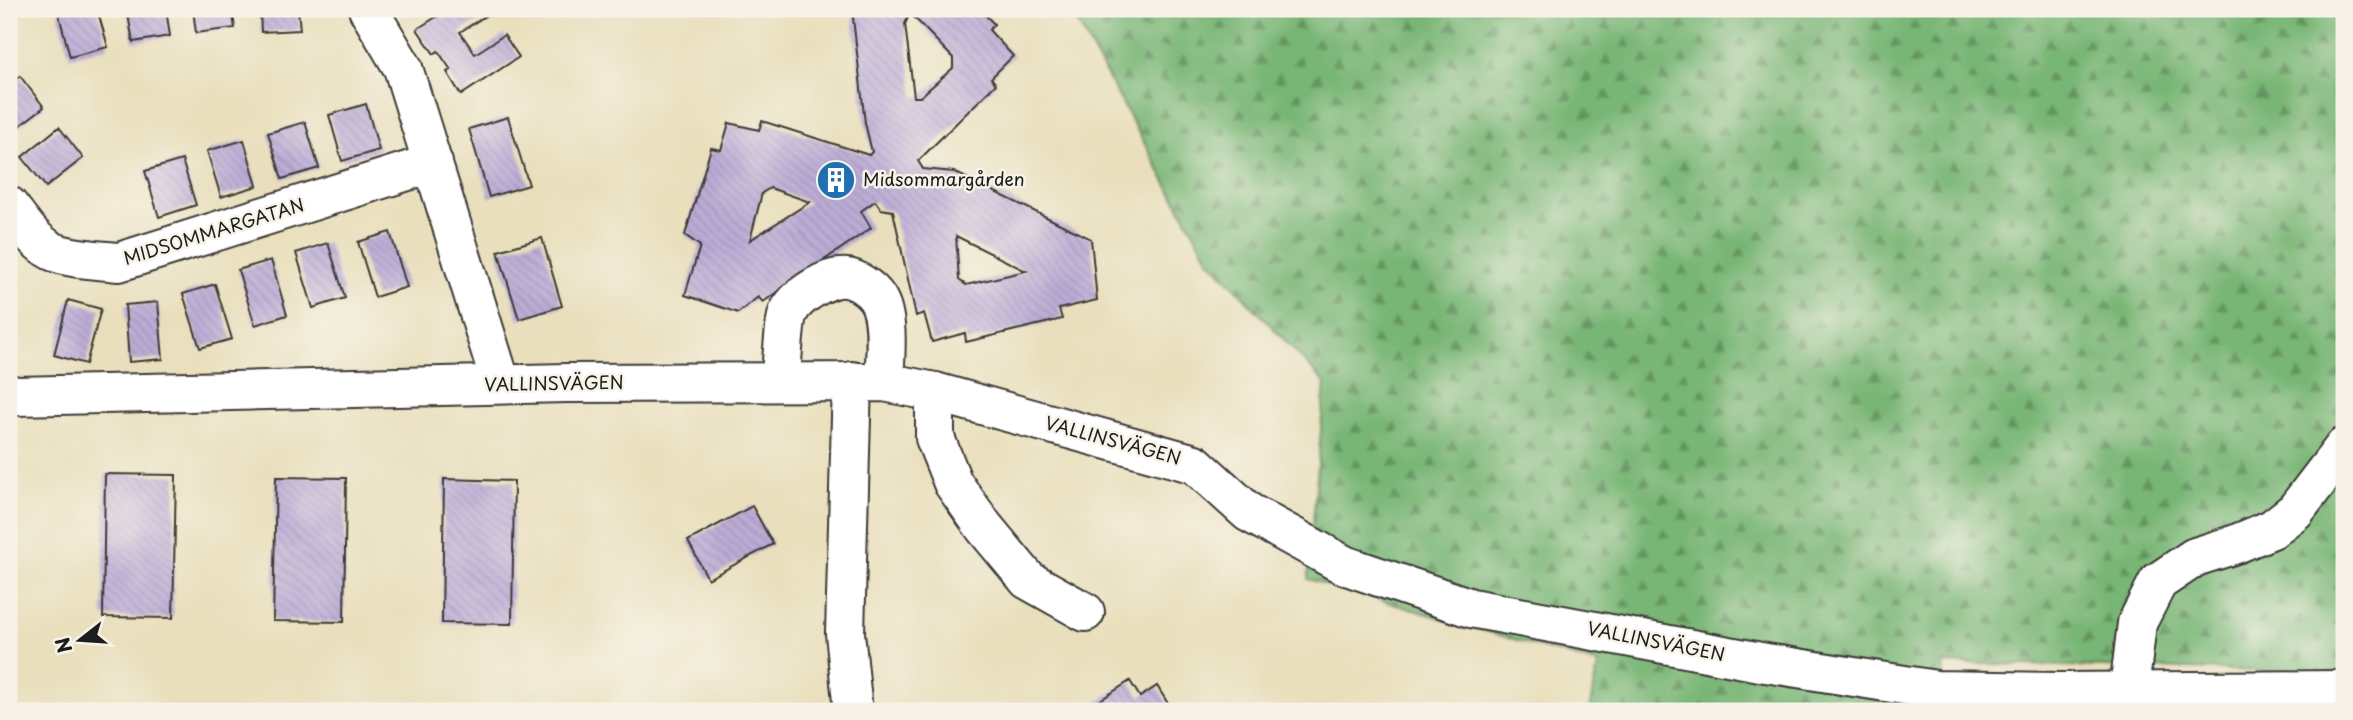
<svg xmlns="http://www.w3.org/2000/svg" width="2353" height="720" viewBox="0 0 2353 720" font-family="'Playpen Sans',sans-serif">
<defs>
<pattern id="forest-firs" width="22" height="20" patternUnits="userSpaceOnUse" patternTransform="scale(1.75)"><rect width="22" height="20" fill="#78b675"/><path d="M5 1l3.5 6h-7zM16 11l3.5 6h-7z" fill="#62935f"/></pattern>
<pattern id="building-back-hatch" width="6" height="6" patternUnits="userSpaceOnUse" patternTransform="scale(1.75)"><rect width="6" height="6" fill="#bcacd6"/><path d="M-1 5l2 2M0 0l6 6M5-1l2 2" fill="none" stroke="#a193b7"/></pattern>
</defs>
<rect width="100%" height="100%" fill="#f7f3e8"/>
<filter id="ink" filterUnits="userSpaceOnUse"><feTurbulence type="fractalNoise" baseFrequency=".0143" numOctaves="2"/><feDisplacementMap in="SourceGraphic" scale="14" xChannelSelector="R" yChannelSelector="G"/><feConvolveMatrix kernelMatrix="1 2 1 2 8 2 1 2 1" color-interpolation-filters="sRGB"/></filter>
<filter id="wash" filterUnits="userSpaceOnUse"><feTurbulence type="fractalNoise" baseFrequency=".00686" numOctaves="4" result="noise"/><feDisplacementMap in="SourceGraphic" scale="28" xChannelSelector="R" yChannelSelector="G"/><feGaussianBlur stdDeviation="1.57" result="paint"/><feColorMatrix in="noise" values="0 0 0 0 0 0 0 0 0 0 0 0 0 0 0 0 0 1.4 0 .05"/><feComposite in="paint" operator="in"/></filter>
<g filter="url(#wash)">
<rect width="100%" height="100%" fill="#e9dfbc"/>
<path fill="url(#forest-firs)" stroke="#4a6948" stroke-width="2" d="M 1070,9 L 2344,9 L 2344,673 L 1943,663 L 1946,711 L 1589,711 L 1598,664 L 1308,579 L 1325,383 L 1209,260 Z"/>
<g id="blocks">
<g fill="url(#building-back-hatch)" fill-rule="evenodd">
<path d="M 68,9 L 97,9 L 108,47 L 70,57 L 58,11 Z"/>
<path d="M 127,9 L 166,9 L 170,36 L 133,42 Z"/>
<path d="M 193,9 L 232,9 L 235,28 L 196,33 Z"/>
<path d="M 260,9 L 298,9 L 300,30 L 261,32 Z"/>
<path d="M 449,9 L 496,9 L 460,32 L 475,54 L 504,35 L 519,57 L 461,95 L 447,72 L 451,70 L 438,51 L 434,54 L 417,29 Z"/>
<path d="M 852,9 L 980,9 L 994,24 L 989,30 L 1013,56 L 991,78 L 996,84 L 918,161 L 923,169 L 954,172 L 1091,239 L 1097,300 L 1059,309 L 1062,319 L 966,342 L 965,333 L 932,342 L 924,313 L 916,316 L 893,211 L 881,209 L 875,201 L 861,211 L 871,228 L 763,302 L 758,297 L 738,313 L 685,295 L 700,246 L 685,235 L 711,148 L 721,150 L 729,123 L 759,130 L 762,121 L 869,155 L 872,152 L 865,123 ZM 910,13 L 953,58 L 953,68 L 920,97 L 914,97 L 905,24 ZM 770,188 L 810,202 L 750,240 L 762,193 ZM 956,236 L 1026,271 L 966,285 L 959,280 Z"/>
<path d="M 20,76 L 44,107 L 9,134 L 9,85 Z"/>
<path d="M 366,104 L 379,150 L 342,161 L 329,115 Z"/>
<path d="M 508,117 L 529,185 L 489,197 L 469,129 Z"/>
<path d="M 305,122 L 319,168 L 282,179 L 268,133 Z"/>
<path d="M 59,127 L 83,158 L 46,187 L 22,157 Z"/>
<path d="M 244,140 L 257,186 L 221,197 L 207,151 Z"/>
<path d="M 182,160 L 196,205 L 159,217 L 145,171 Z"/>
<path d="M 390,232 L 407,287 L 375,297 L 358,242 Z"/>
<path d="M 542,238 L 562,306 L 519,319 L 498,251 Z"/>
<path d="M 328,243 L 345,298 L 313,308 L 296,253 Z"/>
<path d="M 271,260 L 287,315 L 255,325 L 238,270 Z"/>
<path d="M 215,284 L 232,339 L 200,348 L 183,294 Z"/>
<path d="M 68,300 L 101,309 L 86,364 L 54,355 Z"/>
<path d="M 158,302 L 163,359 L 129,362 L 125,305 Z"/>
<path d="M 105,474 L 176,475 L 173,618 L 103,617 Z"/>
<path d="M 276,477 L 346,478 L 344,622 L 273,621 Z"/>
<path d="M 444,479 L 514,481 L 512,624 L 442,623 Z"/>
<path d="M 752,506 L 773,544 L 708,579 L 688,541 Z"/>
<path d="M 1130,681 L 1140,697 L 1157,686 L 1172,710 L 1094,711 L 1091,706 Z"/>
</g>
</g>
</g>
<g filter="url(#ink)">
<use href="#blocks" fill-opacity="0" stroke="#3b3934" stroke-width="2"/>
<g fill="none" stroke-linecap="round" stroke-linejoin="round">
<g stroke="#3b3934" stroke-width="42">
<g id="minor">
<path d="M 368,9 L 403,68 L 501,384"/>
<path d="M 9,206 C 21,221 33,241 52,251 C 68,259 100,260 119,262 L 433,163"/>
<path d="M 852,381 L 845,633 L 853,711"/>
<path d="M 780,382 C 782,369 784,322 788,313 C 796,296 827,276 846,278 C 857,279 871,289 877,298 C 890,317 885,359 884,382"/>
<path d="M 935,392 L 935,438 L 953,483 L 984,527 L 1028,580 L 1085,612"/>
<path d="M 9,394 L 16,396 L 567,383 L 884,382 L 935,392 L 1195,464 L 1248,512 L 1344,565 L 1471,608 L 1766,663 L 1936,690 L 2062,692 L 2344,690"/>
<path d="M 2129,691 L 2137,623 L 2158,582 L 2195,557 L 2236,544 L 2272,529 L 2295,511 L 2344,447"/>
</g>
</g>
<use href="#minor" stroke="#fff" stroke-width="38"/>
</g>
</g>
<defs>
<g id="building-disc" transform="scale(2.0125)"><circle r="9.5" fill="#1f6fb2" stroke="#f7f3e8"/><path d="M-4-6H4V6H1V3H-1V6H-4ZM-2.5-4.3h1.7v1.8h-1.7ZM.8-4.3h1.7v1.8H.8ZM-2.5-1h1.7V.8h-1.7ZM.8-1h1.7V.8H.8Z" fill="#fff"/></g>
</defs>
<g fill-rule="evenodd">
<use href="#building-disc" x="836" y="180"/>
</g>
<g text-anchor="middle" stroke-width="5" stroke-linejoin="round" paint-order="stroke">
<g font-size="18" fill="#1c1c1c" stroke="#f7f3e8" text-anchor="start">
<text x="863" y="186">Midsommargården</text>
</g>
<g font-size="18" fill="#1c1c1c" stroke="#f7f3e8">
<text transform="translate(214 232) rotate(-17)" y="6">MIDSOMMARGATAN</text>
<text transform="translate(554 384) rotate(-1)" y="6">VALLINSVÄGEN</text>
<text transform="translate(1113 441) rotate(15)" y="6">VALLINSVÄGEN</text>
<text transform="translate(1656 642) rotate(11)" y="6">VALLINSVÄGEN</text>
</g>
</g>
<rect width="2353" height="720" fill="none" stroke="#f7f3e8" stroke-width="35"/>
<g transform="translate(80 640) rotate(253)" stroke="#f7f3e8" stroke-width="5" paint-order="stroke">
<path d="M0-5L12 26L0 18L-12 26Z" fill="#1c1c1c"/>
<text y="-10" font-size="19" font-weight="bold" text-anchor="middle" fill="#1c1c1c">N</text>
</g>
</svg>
